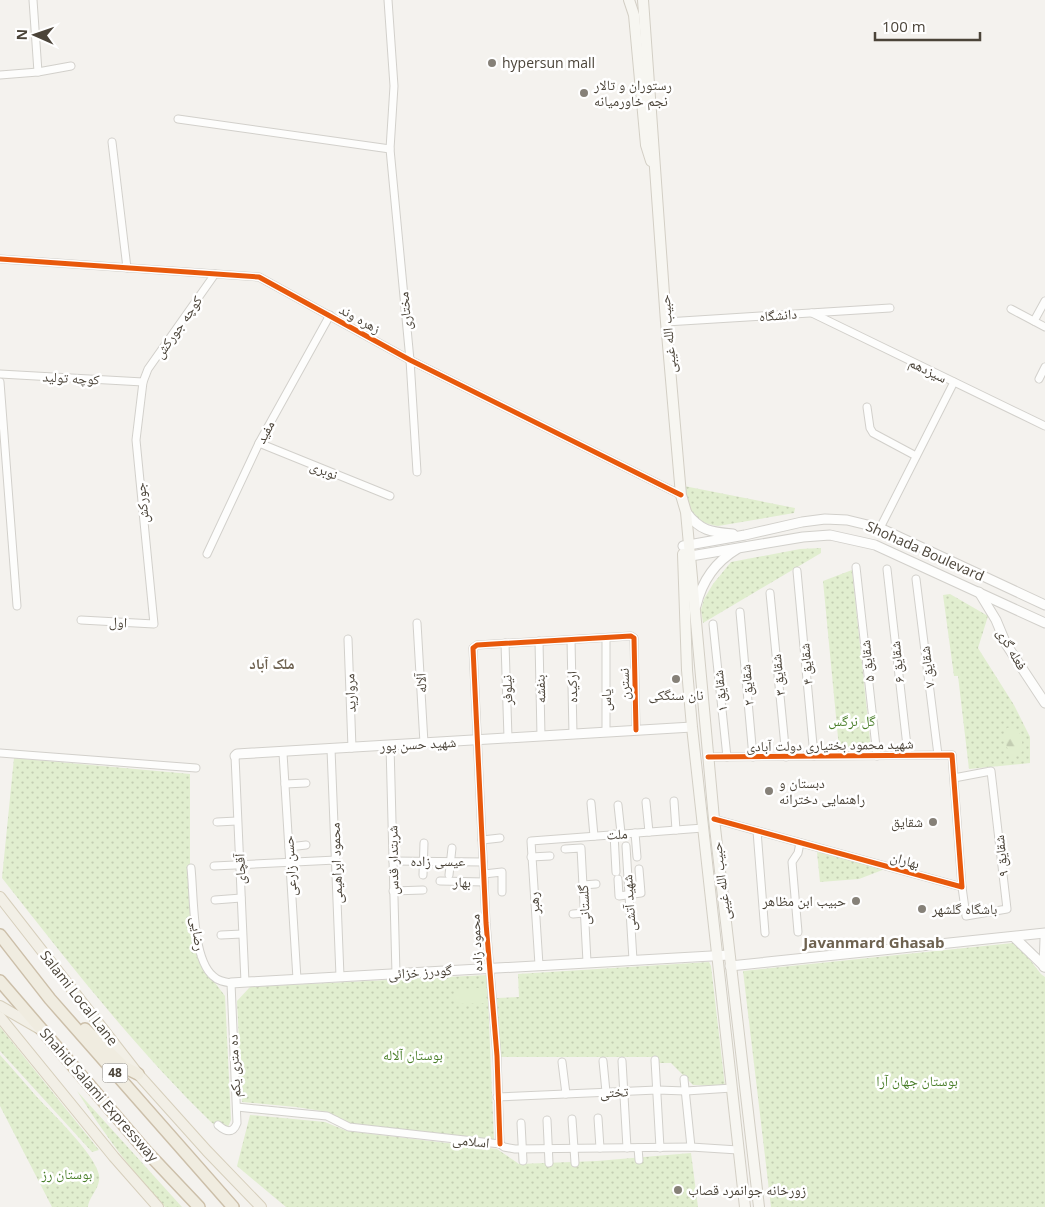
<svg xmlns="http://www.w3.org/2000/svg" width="1045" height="1207" viewBox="0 0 1045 1207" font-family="'Open Sans','Noto Naskh Arabic',sans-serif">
<defs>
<pattern id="green-dots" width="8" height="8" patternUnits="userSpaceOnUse" patternTransform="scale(1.25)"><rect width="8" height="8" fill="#e1eecf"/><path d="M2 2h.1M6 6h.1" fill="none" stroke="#c3cdb2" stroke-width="1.8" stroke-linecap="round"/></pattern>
<pattern id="forest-firs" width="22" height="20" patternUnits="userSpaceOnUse" patternTransform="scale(1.25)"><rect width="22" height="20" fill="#e1eecf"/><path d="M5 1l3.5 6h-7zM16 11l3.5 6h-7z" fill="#c3cdb2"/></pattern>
</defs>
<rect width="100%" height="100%" fill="#f4f2ee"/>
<g fill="url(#green-dots)">
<path d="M 684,486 L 795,508 L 794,513 L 718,526 C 689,521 689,512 684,486 Z"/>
<path d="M 821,548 L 821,553 L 703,623 L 701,610 L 704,599 L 713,584 L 731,562 L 800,549 Z"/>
<path d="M 852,570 L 871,749 L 839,748 L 823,581 Z"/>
<path d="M 950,594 L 988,616 L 978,648 L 1014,705 L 1030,737 L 1030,763 L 969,769 L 958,676 L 954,676 L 943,595 Z"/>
<path d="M 14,758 L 190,774 L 190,867 L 195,944 L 200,963 L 225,996 L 231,1120 L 228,1127 C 221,1129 216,1126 211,1122 C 134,1047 68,962 2,878 Z"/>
<path d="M 817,852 L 885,869 L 859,879 L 820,882 Z"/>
<path d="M 1013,943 L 1020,947 L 1041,974 L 1045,977 L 1045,1207 L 771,1207 L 743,971 Z"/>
<path d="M 709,962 L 711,966 L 725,1086 L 693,1085 L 671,1063 L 656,1063 L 655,1057 L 499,1057 L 497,998 L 519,997 L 518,974 Z"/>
<path d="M 487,975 L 494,1140 L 349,1125 L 328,1112 L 296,1107 L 242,1102 L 237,1001 L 250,987 Z"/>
<path d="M 0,1027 L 99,1150 L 92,1152 L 0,1051 Z"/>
<path d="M 0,1055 C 12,1068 24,1082 36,1096 C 51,1112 95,1154 99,1175 C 101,1188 89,1196 88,1207 L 52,1207 L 0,1106 Z"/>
<path d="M 77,1091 L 182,1207 L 165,1207 C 130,1169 104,1134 77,1091 Z"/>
<path d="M 250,1115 L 325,1122 L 347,1131 L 497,1149 L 519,1164 L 597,1161 L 691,1153 L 698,1207 L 286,1207 L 237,1166 Z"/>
</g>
<path fill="url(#forest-firs)" d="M 1011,727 C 1022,730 1023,742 1022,752 L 1014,757 C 1005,750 1004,738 1007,728 Z"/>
<path fill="#e1eecf" d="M 485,988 L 486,1003 L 455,1004 L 455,989 Z"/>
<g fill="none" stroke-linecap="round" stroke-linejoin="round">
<g stroke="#d2d0cb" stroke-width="9">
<g id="minor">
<path d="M 33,0 L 38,72"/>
<path d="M 388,0 L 394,86 L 390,149 L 410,360 L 417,472"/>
<path d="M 0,75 L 38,72 L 71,66"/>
<path d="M 178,119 L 390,149"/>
<path d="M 112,142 L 127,268"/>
<path d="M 0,259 L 259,277 L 410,360 L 681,495"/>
<path d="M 1011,309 L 1045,327"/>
<path d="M 812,313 L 1045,426"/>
<path d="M 1034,321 L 1045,301"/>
<path d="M 666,322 L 890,308"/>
<path d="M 0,374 L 143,382"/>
<path d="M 1039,379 L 1045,367"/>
<path d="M 0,382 L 17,606"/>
<path d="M 867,407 L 870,428 L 873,433 L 916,456"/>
<path d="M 259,443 L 390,496"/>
<path d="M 880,528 L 954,382"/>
<path d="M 207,554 L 259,443 L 330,315"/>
<path d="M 856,567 L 877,756"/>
<path d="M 887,569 L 908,755"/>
<path d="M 797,571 L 814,756"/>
<path d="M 916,579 L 938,755"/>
<path d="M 770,593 L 786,757"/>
<path d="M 740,612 L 753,757"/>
<path d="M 81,620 L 154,624 L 136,440 L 143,382 L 148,369 L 215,274"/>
<path d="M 417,623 L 424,743"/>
<path d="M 713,624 L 727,757"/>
<path d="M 606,638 L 606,732"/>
<path d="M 348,639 L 352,748"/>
<path d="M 571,640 L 573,734"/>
<path d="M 539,641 L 541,736"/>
<path d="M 505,643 L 508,738"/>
<path d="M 390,745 L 396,974"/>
<path d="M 331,749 L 340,976"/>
<path d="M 0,753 L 196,768"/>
<path d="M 283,753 L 297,979"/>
<path d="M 235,756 L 245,982"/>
<path d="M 708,757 L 952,755 L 962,887 L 714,819"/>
<path d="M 954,778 L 991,771 L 1007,909 L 966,916 L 962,887"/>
<path d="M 285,784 L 306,783"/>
<path d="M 674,801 L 676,830"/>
<path d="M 646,802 L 649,832"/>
<path d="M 591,803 L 594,836"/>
<path d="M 618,805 L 621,833"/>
<path d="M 217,822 L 237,821"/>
<path d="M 757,831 L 765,933"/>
<path d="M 635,833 L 637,857"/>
<path d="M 614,834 L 616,872"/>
<path d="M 482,840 L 500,838"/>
<path d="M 626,846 L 633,960"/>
<path d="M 289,847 L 306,845"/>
<path d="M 565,849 L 581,848 L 587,962"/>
<path d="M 531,857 L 550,856"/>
<path d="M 393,861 L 483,862"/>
<path d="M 214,866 L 336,860"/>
<path d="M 191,868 C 194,896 192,958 213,976 C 218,981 224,982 231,983 L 237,1123 C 233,1134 226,1132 218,1125"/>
<path d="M 484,874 L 502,872 L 502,892"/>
<path d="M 423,875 L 424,843"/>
<path d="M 449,875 L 452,848"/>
<path d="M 618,879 L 619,896 L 641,893 L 639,869"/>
<path d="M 440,881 L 484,882"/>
<path d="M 583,885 L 596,884"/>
<path d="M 393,891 L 423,890"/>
<path d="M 215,900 L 241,898"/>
<path d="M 573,914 L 584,913"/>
<path d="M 798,932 L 792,862 L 798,853 L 800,843"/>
<path d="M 221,935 L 242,934"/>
<path d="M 539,965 L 531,841 L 703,828"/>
<path d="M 655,1060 L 660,1148"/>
<path d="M 603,1061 L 606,1092"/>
<path d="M 622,1061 L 627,1148"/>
<path d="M 562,1062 L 566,1094"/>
<path d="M 684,1079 L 691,1147"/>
<path d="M 497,1097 L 657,1090 L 686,1091 L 732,1088"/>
<path d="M 237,1107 L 327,1116 L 349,1127 L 500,1144 L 504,1147 L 515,1149 L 691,1147 L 738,1150"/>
<path d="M 598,1118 L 600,1148"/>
<path d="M 572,1119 L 575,1163"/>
<path d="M 547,1120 L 549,1163"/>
<path d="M 521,1123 L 523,1161"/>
<path d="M 500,1144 L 497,1056 L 486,923 L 473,648 L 477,645 L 631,636 L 634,638 L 636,730"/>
<path d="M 638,1148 L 639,1160"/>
</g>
</g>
<g stroke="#d2d0cb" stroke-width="11">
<g id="tertiary">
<path d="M 686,512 C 700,531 711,532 733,534"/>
<path d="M 683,546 L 745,535 L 802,522 L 825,519 L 847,520 L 880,528 L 1045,605"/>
<path d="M 685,557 L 803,537 L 830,535 L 875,545 L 1045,623"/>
<path d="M 979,592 L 996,620 L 1006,644 L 1045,703"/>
<path d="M 696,606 C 702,581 715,562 737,549"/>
<path d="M 235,756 L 237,754 L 692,727"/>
<path d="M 1014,937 L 1045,967"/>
<path d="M 730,966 L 1045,933"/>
<path d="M 1044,967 L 1045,939"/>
<path d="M 231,983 L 729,955"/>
</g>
</g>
<g stroke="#d3cfc5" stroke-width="12">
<g id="secondary">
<path d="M 629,0 L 634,15 L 646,145 L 651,161"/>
<path d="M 643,0 L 666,322 L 681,495 L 686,512 L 714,819 L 759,1207"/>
<path d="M 683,554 L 687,670 L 692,727 L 745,1207"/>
</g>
</g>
<g stroke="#d6cebb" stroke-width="12">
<g id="primary">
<path d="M 0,897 L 138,1074 L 207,1151 L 261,1207"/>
<path d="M 0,1006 L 40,1029"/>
<path d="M 0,1017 L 114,1157 L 158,1207"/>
</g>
</g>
<g stroke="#ccbfa9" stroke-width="14">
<g id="trunk">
<path d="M 0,935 L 50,999 L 233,1207"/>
<path d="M 0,981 L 146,1151 L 199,1207"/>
<path d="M 85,1029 L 124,1067 L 138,1074"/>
</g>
</g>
<use href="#minor" stroke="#fdfdfc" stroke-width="7"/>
<use href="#tertiary" stroke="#fdfdfc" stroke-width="9"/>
<use href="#secondary" stroke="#f7f6f1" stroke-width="10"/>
<use href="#primary" stroke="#f2efe6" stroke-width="10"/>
<use href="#trunk" stroke="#f0ece0" stroke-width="11"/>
<g stroke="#fff" stroke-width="8">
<g id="cycleway">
<path d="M 0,259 L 259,277 L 410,360 L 681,495"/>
<path d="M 708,757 L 952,755 L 962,887 L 714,819"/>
<path d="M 500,1144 L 497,1056 L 486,923 L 473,648 L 477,645 L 631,636 L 634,638 L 636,730"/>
</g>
</g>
<use href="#cycleway" stroke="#e8590c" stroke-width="5"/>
</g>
<g fill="#868178" stroke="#fff" stroke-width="2">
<circle cx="492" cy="63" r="5"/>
<circle cx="584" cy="93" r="5"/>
<circle cx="676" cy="679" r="5"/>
<circle cx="769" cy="791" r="5"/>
<circle cx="933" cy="822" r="5"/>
<circle cx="856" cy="901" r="5"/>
<circle cx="922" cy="909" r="5"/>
<circle cx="678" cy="1190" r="5"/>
</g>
<g text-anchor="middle" stroke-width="5" stroke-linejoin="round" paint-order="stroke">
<rect fill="#fff" stroke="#817c74" stroke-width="1" x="102.5" y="1063.5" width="25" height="19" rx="4"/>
<g font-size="12" font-weight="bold" fill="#4b4439">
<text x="115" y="1077">48</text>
</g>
<g font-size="14" fill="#4b4439" stroke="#fff" text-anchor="start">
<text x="502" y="68">hypersun mall</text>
<text x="594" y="90">رستوران و تالار<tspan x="594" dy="16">نجم خاورمیانه</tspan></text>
<text x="676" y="700" text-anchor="middle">نان سنگکی</text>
<text x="779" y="788">دبستان و<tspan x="779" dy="16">راهنمایی دخترانه</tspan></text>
<text x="923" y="827" text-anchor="end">شقایق</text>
<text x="846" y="906" text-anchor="end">حبیب ابن مظاهر</text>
<text x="932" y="914">باشگاه گلشهر</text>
<text x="688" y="1195">زورخانه جوانمرد قصاب</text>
</g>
<g font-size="14" fill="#4b4439" stroke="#fff">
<text transform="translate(405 311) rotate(-95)" y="5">مختاری</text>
<text transform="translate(778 315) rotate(-4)" y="5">دانشگاه</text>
<text transform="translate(360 319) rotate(29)" y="5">زهره وند</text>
<text transform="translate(178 327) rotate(-55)" y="5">کوچه جورکش</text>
<text transform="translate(668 334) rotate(-95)" y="5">حبیب الله غیبی</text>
<text transform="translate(928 370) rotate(26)" y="5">سیزدهم</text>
<text transform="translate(71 378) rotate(3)" y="5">کوچه تولید</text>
<text transform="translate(265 432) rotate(-62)" y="5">مفید</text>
<text transform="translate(324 470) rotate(22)" y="5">نوبری</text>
<text transform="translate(142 503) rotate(-96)" y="5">جورکش</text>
<text transform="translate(925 551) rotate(24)" y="5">Shohada Boulevard</text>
<text transform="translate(118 622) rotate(3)" y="5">اول</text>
<text transform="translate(1012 649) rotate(60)" y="5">فعله گری</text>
<text transform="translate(867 661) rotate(-96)" y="5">شقایق ۵</text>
<text transform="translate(897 662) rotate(-96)" y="5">شقایق ۶</text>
<text transform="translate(806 664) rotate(-95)" y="5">شقایق ۴</text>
<text transform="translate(927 667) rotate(-97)" y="5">شقایق ۷</text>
<text transform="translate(778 675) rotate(-96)" y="5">شقایق ۳</text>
<text transform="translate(421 683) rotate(-93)" y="5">آلاله</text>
<text transform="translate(624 684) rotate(-91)" y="5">نسترن</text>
<text transform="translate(747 685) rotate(-95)" y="5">شقایق ۲</text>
<text transform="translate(572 687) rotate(-91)" y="5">ارکیده</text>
<text transform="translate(540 689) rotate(-92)" y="5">بنفشه</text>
<text transform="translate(507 690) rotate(-92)" y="5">نیلوفر</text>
<text transform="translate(720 691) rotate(-96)" y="5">شقایق ۱</text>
<text transform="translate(350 693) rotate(-92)" y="5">مروارید</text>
<text transform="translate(606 700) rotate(-90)" y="5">یاس</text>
<text transform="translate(418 744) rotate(-3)" y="5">شهید حسن پور</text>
<text transform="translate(830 745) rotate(-1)" y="5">شهید محمود بختیاری دولت آبادی</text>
<text transform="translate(617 834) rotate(-4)" y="5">ملت</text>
<text transform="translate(1001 856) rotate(-96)" y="5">شقایق ۹</text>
<text transform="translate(393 860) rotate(-91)" y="5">شربتدار قدس</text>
<text transform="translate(905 860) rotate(15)" y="5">بهاران</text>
<text x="438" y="866">عيسی زاده</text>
<text transform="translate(336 863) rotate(-92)" y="5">محمود ابراهیمی</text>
<text transform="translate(290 866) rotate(-93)" y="5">حسن زارعی</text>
<text transform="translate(240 869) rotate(-92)" y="5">آقچای</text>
<text transform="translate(721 881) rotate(-97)" y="5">حبیب الله غیبی</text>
<text transform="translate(462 882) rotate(2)" y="5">بهار</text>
<text transform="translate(534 903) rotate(-94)" y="5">رهبر</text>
<text transform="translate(629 903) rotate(-94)" y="5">شهید آتشی</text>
<text transform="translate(584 905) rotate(-93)" y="5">گلستانی</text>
<text transform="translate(198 934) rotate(83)" y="5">رضایی</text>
<text transform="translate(476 943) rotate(-93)" y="5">محمود زاده</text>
<text transform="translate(420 972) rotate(-4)" y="5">گودرز خزائی</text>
<text transform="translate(79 998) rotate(52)" y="5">Salami Local Lane</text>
<text transform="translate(234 1066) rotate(-93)" y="5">ده متری یکم</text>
<text transform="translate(614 1092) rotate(-3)" y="5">تختی</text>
<text transform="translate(99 1095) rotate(49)" y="5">Shahid Salami Expressway</text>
<text transform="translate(471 1141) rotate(6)" y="5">اسلامی</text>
</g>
<g font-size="14" fill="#4a7f2a" stroke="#fff">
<text x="852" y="726">گل نرگس</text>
<text x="413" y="1060">بوستان آلاله</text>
<text x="917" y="1086">بوستان جهان آرا</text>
<text x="67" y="1179">بوستان رز</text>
</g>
<g font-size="15" font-weight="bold" fill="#6e6250" stroke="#fff">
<text x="272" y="669">ملک آباد</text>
<text x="874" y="948">Javanmard Ghasab</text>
</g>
</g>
<g transform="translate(35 35) rotate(272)" stroke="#ffffff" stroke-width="4" paint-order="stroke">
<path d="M0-4L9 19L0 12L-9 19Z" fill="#4b4439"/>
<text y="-8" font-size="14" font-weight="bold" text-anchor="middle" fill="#4b4439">N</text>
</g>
<path d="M875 32v8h105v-8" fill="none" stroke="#4b4439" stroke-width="2.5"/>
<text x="882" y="32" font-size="15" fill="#4b4439" stroke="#ffffff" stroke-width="4" paint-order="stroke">100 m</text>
</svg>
